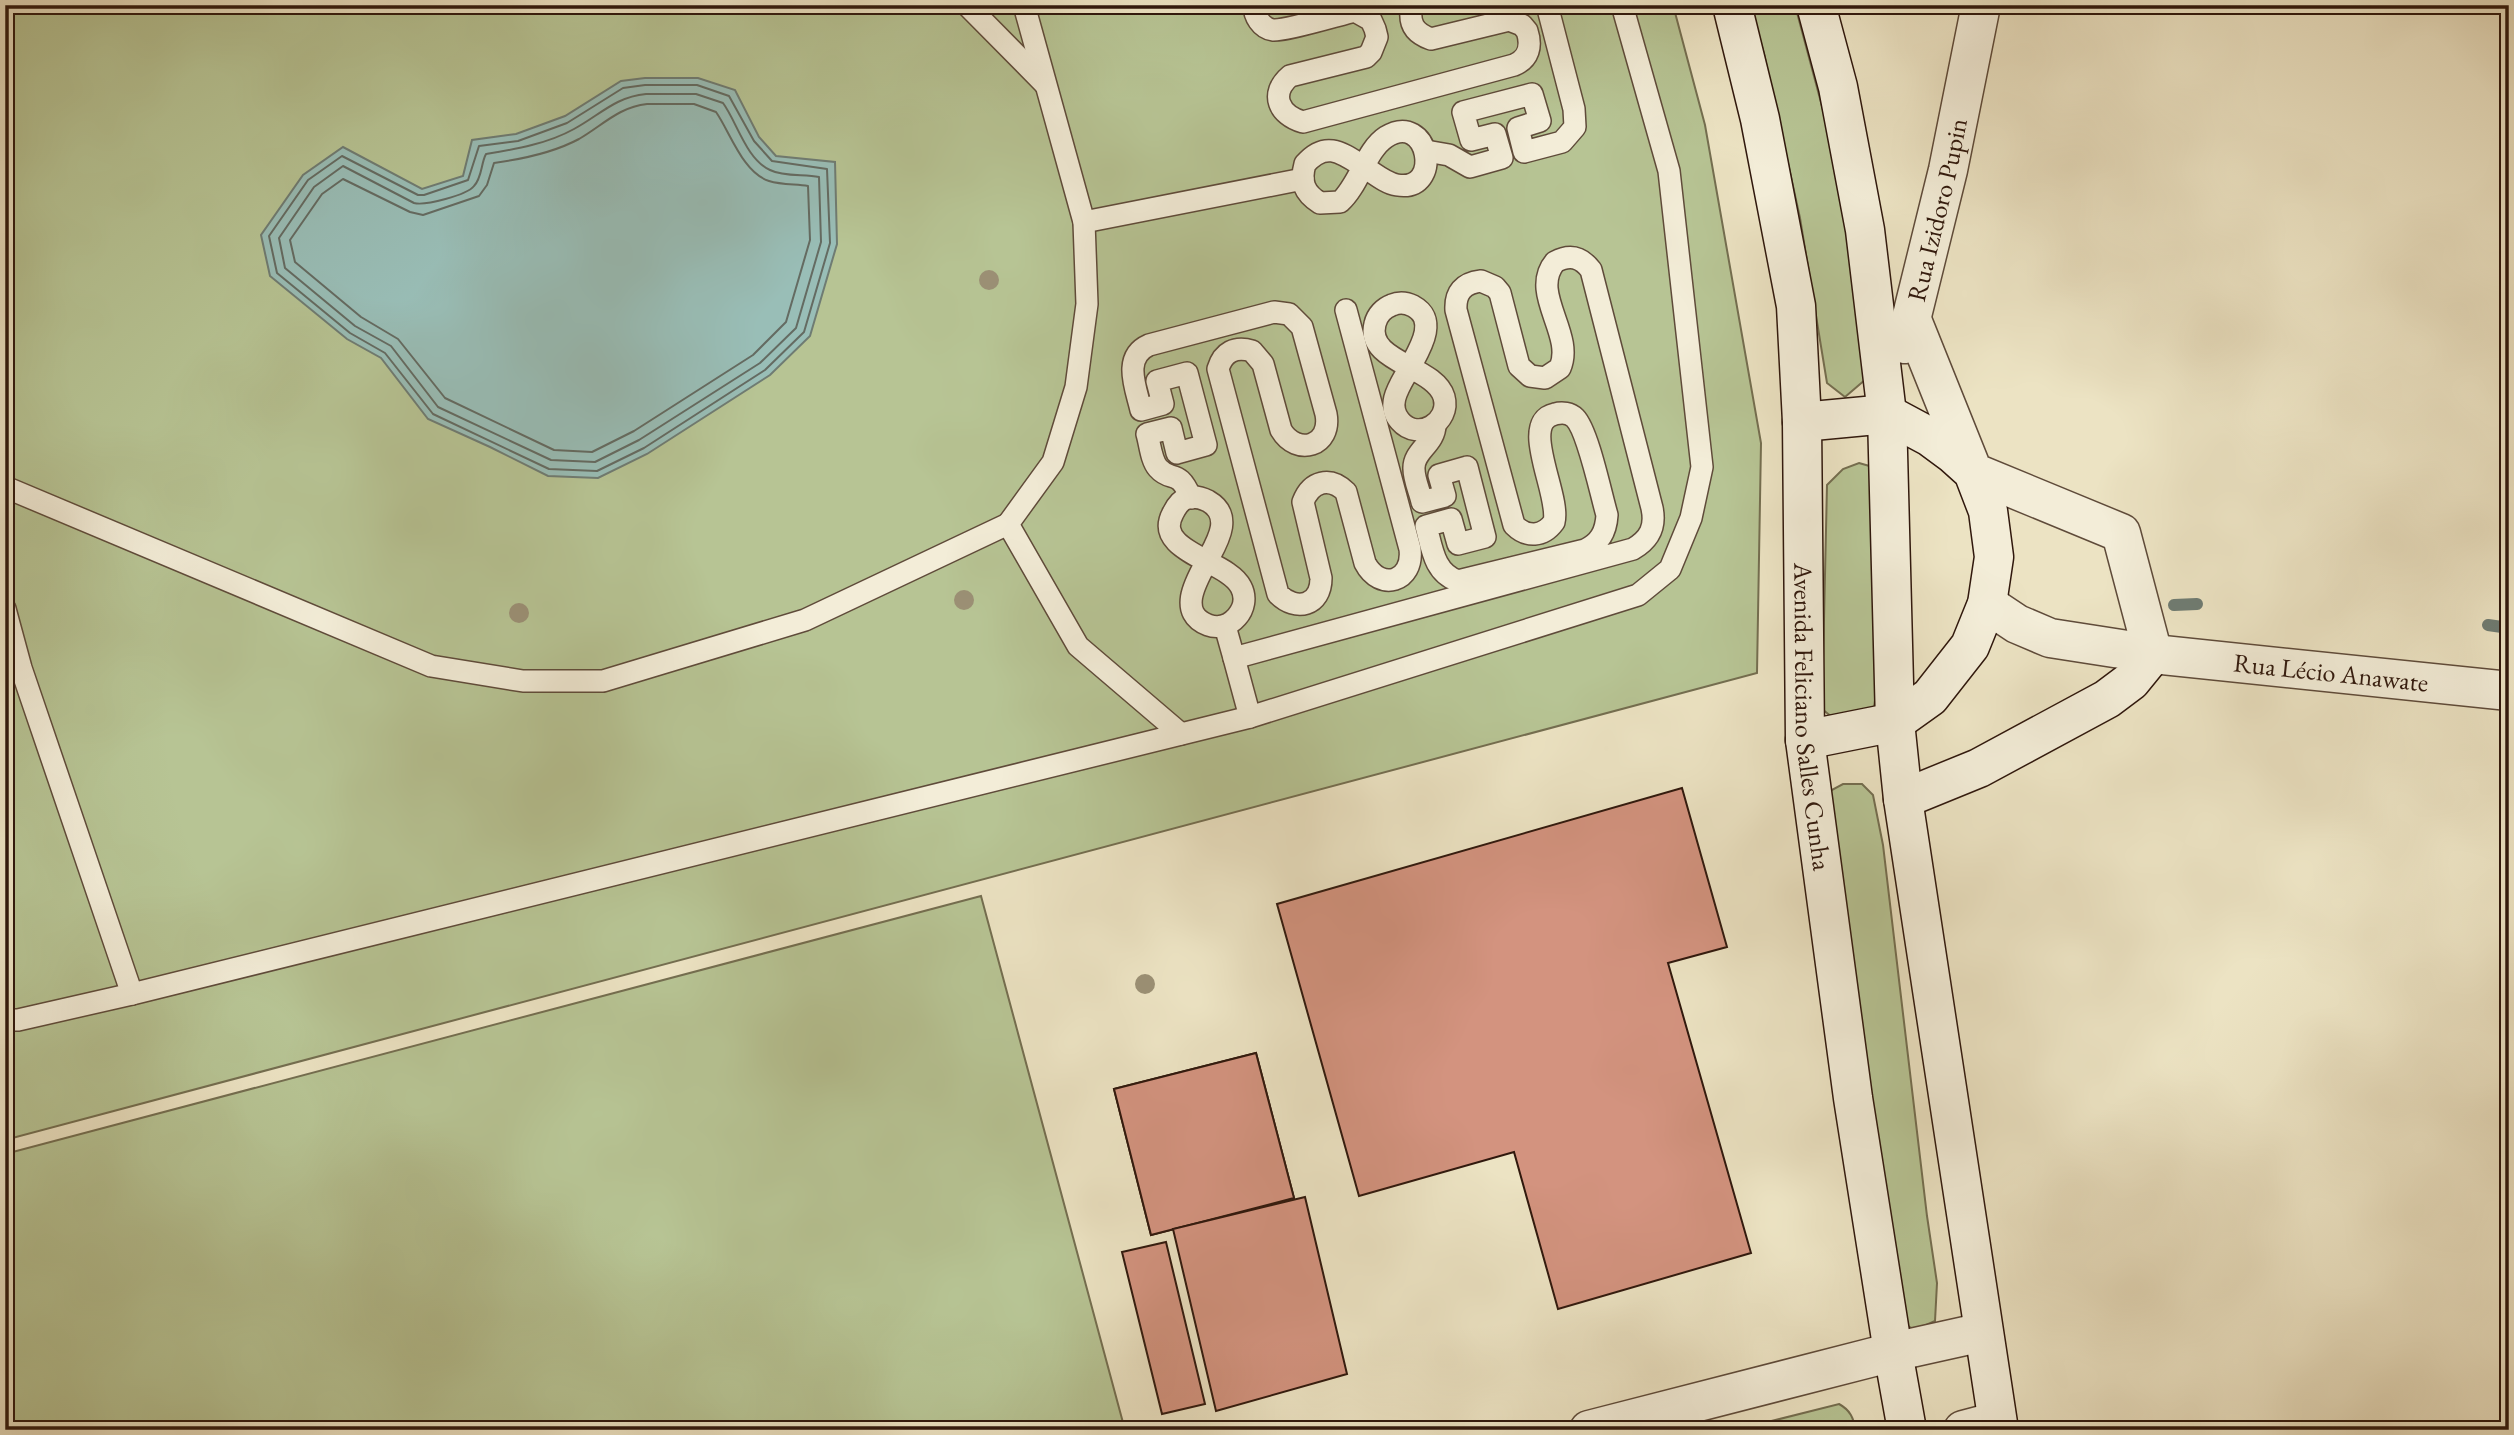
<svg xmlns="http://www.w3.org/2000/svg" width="2514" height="1435" viewBox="0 0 2514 1435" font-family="'EB Garamond',serif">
<rect width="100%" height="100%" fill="#ece3c3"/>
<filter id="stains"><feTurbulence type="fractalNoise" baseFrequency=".00286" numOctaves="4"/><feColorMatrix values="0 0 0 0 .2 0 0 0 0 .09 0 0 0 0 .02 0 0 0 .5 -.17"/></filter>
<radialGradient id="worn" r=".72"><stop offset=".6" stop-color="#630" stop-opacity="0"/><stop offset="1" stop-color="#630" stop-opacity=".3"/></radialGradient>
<g fill="#b7c494" stroke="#746e50" stroke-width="2">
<path d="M 5,5 L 1673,5 L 1705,125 L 1761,443 L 1757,673 L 5,1140 Z"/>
<path d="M 1750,5 L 1795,5 L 1827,125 L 1865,327 L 1866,379 L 1845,397 L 1827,383 L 1800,218 L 1764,54 Z"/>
<path d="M 1859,463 L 1873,467 L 1878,681 L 1874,707 L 1837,721 L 1822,709 L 1827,485 L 1843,469 Z"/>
<path d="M 1843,784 L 1862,784 L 1873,795 L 1883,845 L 1927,1216 L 1937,1283 L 1935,1321 L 1915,1330 L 1898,1321 L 1828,792 Z"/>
<path d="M 981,896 L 1125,1430 L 5,1430 L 5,1154 Z"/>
<path d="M 1839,1404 C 1850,1410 1854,1418 1855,1430 L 1736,1430 Z"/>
</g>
<path fill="#99beb7" stroke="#6f7c73" stroke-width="2" d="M 645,78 L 698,78 L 735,90 L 759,137 L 776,156 L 835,162 L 837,244 L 810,336 L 770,375 L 647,454 L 598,478 L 548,476 L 490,447 L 428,419 L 381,358 L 347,339 L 270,276 L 261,235 L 303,175 L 343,147 L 422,189 L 463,176 L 472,140 L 516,134 L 565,116 L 621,81 Z"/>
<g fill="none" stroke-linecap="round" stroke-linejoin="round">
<g stroke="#646b62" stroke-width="2">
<path d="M 645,85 L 697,85 L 729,96 L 754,141 L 772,161 L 827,169 L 830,243 L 804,332 L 765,370 L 644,448 L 597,471 L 549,469 L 433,414 L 385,353 L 350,333 L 277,273 L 269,236 L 308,180 L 342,156 L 418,195 L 424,195 L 468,180 L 479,146 L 518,141 L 567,123 L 623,88 Z"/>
<path d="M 646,94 L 696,94 L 723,103 C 737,122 746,159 770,170 C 784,177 804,174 819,177 L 821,242 L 796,328 L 760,363 L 639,440 L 595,462 L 551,460 L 438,407 L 391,346 L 355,326 L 285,268 L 279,238 L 314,187 L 343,166 L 414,203 C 425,206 467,195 474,186 C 482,178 481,163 486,154 C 516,149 547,144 574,129 C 600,115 615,97 646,94 Z"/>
<path d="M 647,104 L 694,104 L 716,112 C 730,132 743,173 769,181 C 782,185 796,184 808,186 L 810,240 L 786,322 L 753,355 L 634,431 L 592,452 L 554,450 L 445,398 L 398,339 L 361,317 L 295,262 L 290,240 L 322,194 L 343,179 L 410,212 L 423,215 L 479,196 L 487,185 L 494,163 C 523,159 553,153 579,139 C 603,125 619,107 647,104 Z"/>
</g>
<g stroke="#6f7c73" stroke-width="12">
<path d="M 2174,605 L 2197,604"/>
<path d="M 2488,625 L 2509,628"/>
</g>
</g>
<g fill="#d3937f" stroke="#30180d" stroke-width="2" fill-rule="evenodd">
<path d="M 1682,788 L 1727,947 L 1668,963 L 1751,1253 L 1558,1309 L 1514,1152 L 1359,1196 L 1277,904 Z"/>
<path d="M 1256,1053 L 1294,1198 L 1151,1235 L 1114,1089 ZM 1233,1097 L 1252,1172 L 1178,1191 L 1158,1116 Z"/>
<path d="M 1256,1053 L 1294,1198 L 1151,1235 L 1114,1089 Z"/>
<path d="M 1305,1197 L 1347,1374 L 1216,1411 L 1173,1229 Z"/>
<path d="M 1166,1242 L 1205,1404 L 1162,1414 L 1122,1252 Z"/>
</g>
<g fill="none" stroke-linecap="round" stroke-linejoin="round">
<g stroke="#5f4b3a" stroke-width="24">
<g id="service">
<path d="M 967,5 L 1044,83"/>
<path d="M 1024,5 L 1084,222 L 1087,304 L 1076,387 L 1053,462 L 1008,524 L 1078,646 L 1181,734"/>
<path d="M 1254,5 C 1254,16 1261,28 1273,30 C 1286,31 1338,15 1355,11 L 1371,20 L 1375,29 L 1377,37 L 1371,52 L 1366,57 L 1290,76 C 1269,94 1279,115 1303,122 L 1514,65 C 1529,59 1532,46 1527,31 L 1522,25 L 1509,20 L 1431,39 C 1414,33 1408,23 1412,5"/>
<path d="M 1426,151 L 1449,155 L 1470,167 L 1502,158 L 1495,134 L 1471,140 L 1463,112 L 1532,94 L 1540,121 L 1518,128 L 1524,152 L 1562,142 L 1575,127 L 1574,109 L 1547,5"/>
<path d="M 1364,167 C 1374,173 1385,183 1397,185 C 1444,193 1429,110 1386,137 C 1366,150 1359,185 1340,202 L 1320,203 C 1304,193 1300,182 1305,164 C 1326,140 1342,153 1364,167"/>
<path d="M 1084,222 L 1303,179"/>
<path d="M 1410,367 C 1419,350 1439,320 1413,306 C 1407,303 1399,302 1392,305 C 1384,308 1377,315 1375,324 C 1365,362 1435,366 1444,397 C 1451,422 1418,442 1400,421 C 1385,404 1401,384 1410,367"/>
<path d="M 5,487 L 431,666 L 523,681 L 603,681 L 805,620 L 1008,524"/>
<path d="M 1191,498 C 1178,467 1171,483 1158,468 C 1151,460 1150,444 1147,434 L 1171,428 L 1177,453 L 1206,445 L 1187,373 L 1157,381 L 1163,404 L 1141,410 C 1136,388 1122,357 1149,345 L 1274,312 L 1289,314 L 1302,327 L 1326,414 C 1332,446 1297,457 1281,430 L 1263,364 L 1252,351 C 1235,346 1223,352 1218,369 L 1278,594 C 1296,612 1321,606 1321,578 L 1303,502 C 1311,481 1330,476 1346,492 L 1365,563 C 1380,592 1414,582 1410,549 L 1346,310"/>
<path d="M 1207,561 C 1217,542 1234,516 1208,501 C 1202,498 1194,496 1187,498 C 1181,500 1176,507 1173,513 C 1152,552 1228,560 1241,587 C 1252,608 1230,633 1208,625 C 1177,613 1196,581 1207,561"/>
<path d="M 5,609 L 21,668 L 132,994"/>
<path d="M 1225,626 L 1234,658 L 1633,549 C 1650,539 1656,527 1652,508 L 1591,270 C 1581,257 1570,254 1555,262 C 1529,293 1575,334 1560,368 L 1545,378 L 1530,376 L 1519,366 L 1500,293 L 1495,287 L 1481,281 C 1463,283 1455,293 1456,310 L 1514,525 C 1527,538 1543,537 1554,522 C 1561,495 1518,422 1555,414 C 1562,412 1570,413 1575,418 C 1588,431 1601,495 1607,515 C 1606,532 1600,543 1585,550 L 1458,581 C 1434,573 1432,548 1426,526 L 1451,519 L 1458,544 L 1485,537 L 1467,467 L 1439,475 L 1445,496 L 1422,502 C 1420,492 1414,480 1414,469 C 1413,451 1435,444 1435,425"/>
<path d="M 1234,658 L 1250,717"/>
<path d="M 5,1020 L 18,1020 L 132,994 L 1250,717 L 1638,595 L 1670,569 L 1691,518 L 1702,467 L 1669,171 L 1622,5"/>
</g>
</g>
<g stroke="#5f4b3a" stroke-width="41">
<g id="minor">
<path d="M 1912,320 L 1973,472 L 2121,533 L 2153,654"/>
<path id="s1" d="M 1905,344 L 1948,170 L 1981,5"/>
<path id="s2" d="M 1987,604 L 2017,624 L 2050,638 L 2153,654 L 2509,691"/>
<path d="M 1589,1430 L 1893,1352 L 1983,1332"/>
<path d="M 1963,1430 L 1997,1421"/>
</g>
</g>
<g stroke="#30180d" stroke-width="41">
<g id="secondary">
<path id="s3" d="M 1732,5 L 1760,119 L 1796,306 L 1802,422 L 1805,740 L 1853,1098 L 1893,1352 L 1907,1430"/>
<path d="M 1816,5 L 1838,87 L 1865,230 L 1887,414 L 1895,722 L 1903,799 L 1999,1430"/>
<path d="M 1802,422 L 1887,414 L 1930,437 L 1953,454 L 1973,472 L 1988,511 L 1994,557 L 1987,604 L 1970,646 L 1930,697 L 1895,722 L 1805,740"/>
<path d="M 1903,799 L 1979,768 L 2107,699 L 2131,681 L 2153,654"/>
</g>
</g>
<use href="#service" stroke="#f3edd8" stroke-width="21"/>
<use href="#minor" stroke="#f3edd8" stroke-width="38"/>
<use href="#secondary" stroke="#f3edd8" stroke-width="38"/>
</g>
<g fill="#9b9075">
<circle cx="989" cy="280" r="10"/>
<circle cx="964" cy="600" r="10"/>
<circle cx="519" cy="613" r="10"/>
<circle cx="1145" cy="984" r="10"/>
</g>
<g text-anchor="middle" stroke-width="7" stroke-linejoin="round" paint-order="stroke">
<g font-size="26" fill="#30180d" stroke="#f3edd8">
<text dy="9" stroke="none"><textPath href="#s1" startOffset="138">Rua Izidoro Pupin</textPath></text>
<text dy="9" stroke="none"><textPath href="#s2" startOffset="355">Rua Lécio Anawate</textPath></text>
<text dy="9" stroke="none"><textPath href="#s3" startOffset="719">Avenida Feliciano Salles Cunha</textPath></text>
</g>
</g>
<rect width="2514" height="1435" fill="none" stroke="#ece3c3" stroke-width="28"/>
<rect x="7" y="7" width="2500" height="1421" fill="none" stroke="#30180d" stroke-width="3.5"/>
<rect x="14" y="14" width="2486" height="1407" fill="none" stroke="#30180d" stroke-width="2"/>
<rect width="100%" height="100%" filter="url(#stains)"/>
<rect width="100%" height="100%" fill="url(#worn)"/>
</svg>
